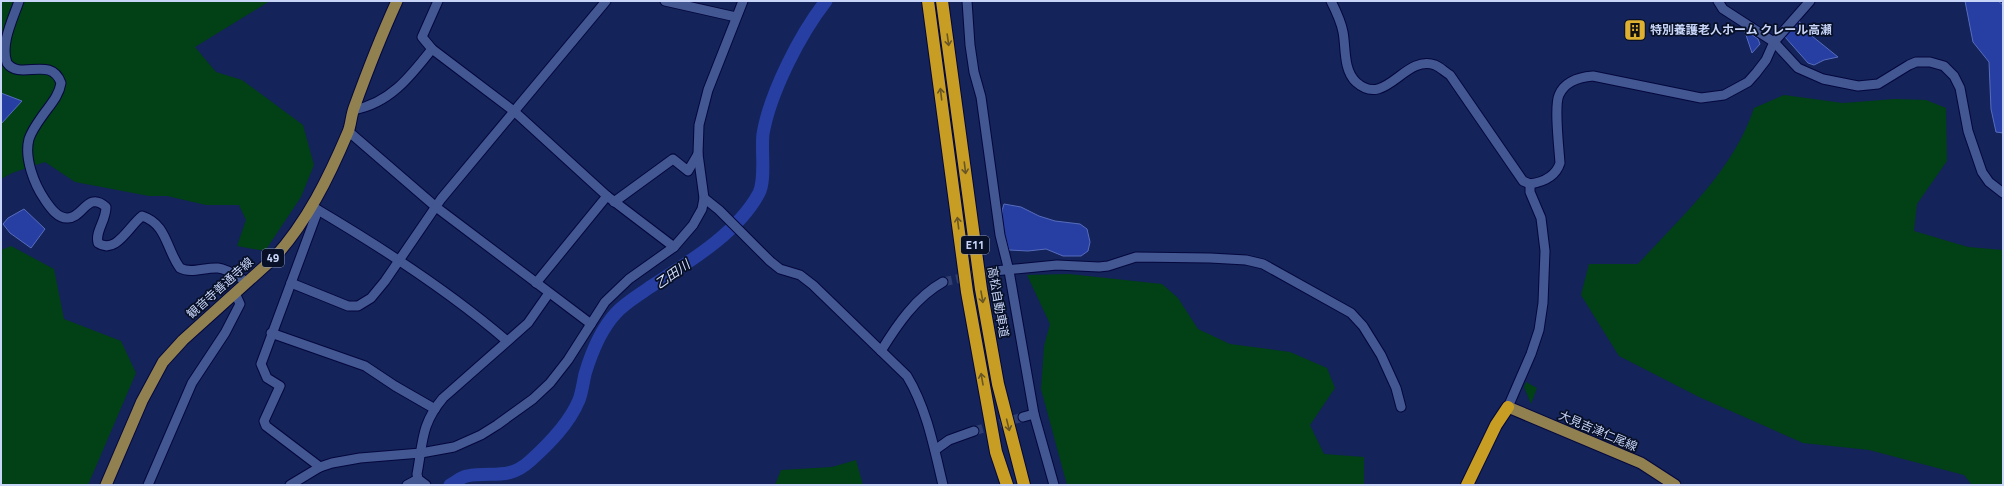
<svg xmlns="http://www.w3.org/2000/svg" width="2004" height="486" viewBox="0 0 2004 486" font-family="'Titillium Web','Noto Sans JP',sans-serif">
<rect width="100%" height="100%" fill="#142359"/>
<g fill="#024015">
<path d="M 1,1 L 270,1 L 195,47 L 216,72 L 242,80 L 303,125 L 314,165 L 301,197 L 265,251 L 237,246 L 246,220 L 239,205 L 206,205 L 167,196 L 149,196 L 75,182 L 45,162 L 12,173 L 1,179 L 1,124 L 21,101 L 1,93 Z"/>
<path d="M 1784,95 L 1843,103 L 1895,99 L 1926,100 L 1946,108 L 1947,161 L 1917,204 L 1914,231 L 1968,247 L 2003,250 L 2003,485 L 1972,485 L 1964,475 L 1869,450 L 1803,443 L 1699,397 L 1619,356 L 1581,295 L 1589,264 L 1638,264 C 1681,217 1734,170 1754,108 Z"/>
<path d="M 11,246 L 54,269 L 64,319 L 121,341 L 136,373 L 88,485 L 1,485 L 1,250 Z"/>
<path d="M 1069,274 L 1162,284 L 1178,298 L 1198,329 L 1230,344 L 1290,352 L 1327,368 L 1335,388 L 1310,425 L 1324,454 L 1364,457 L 1364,485 L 1067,485 L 1041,389 L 1044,346 L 1050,324 L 1027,275 Z"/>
<path d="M 1526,382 L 1537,388 L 1531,404 L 1524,387 Z"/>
<path d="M 856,460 L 863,485 L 775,485 L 781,470 L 832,467 Z"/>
</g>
<g fill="#273fa3" stroke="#576cbc">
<path d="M 1965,1 L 1998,1 L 2003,5 L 2003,133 L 1996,132 L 1991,109 L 1989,62 L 1973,42 Z"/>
<path d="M 1799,20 L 1802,28 L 1838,57 L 1824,60 L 1814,65 L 1808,63 L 1785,37 Z"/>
<path d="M 1744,29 L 1758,39 L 1760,44 L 1752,53 Z"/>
<path d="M 1,93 L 22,101 L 1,124 Z"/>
<path d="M 1004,204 L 1021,207 L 1039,216 L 1055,221 L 1080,224 L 1087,229 L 1090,242 L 1088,251 L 1081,256 L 1063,256 L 1046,249 L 1028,251 L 1009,250 C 1005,235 998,219 1004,204 Z"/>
<path d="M 24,209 L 45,229 L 31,248 L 10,233 L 3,224 L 8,218 Z"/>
</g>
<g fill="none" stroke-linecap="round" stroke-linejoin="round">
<path stroke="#273fa3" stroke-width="13" d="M 450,485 C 456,482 461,477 467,476 C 492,471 508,481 530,461 C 549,444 569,424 579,400 C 582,392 583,383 585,374 C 591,354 601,329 616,313 C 625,303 639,295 650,287 C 687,263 737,234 759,193 C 766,179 761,151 763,134 C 770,93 800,34 826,1"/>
<g stroke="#2f3e71" stroke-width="9" stroke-dasharray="9 4.5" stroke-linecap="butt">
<path d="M 943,282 L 994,271"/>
<path d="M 974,431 L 1023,417"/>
</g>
<g stroke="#04073c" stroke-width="11">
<g id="minor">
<path d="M 19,1 C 13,19 0,44 7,63 C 20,81 51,55 61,83 C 59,96 50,105 43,115 C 38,122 32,130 29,139 C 24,158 34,184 45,200 C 50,207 57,218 67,218 C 83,219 87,190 106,207 C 106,221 95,231 98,243 C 116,255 129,226 142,216 C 167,224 166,249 180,268 C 191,274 205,267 218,268 C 228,269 238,277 247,282"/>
<path d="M 438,1 L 422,37 L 432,49 L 515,112 L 607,196 L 674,247"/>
<path d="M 665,1 L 736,17"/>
<path d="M 967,1 L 970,45 L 974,72 L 981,97 L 1000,235 L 1009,271 L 1034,414 L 1054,485"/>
<path d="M 1331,1 C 1336,11 1341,21 1343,32 C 1346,47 1343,70 1356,82 C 1386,109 1404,54 1435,65 C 1440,67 1445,72 1450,75 L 1523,181 L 1530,184 C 1543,182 1556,176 1560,163 C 1559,148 1554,106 1559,95 C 1565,81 1580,77 1593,76 L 1701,98 L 1724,95 L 1748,82 L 1756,73 L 1766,60 L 1774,42 L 1810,1"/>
<path d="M 1718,1 L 1723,9 L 1774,42 L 1798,68 L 1823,79 L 1858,86 L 1878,84 L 1909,65 L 1916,62 L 1930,62 L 1944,66 L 1954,76 L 1960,88 L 1968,131 L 1982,172 L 1989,182 L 2003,193"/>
<path d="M 353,110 C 389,104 410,77 432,49"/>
<path d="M 348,131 L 436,207 L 591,324"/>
<path d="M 704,198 L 719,210 L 770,261 L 780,269 L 800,275 L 813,285 L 907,376 C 927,409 934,448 943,485"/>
<path d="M 614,202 L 673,159 L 688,171 L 698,154"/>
<path d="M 313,207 C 381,247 448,290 507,341"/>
<path d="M 318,210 L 261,364 L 267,378 L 280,386 L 264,421 L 266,426 L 320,467"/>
<path d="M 994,271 L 1057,265 L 1099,267 L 1108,266 L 1136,257 L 1210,258 L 1246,260 L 1263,264 L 1351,313 L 1363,326 L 1381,355 L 1396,388 L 1401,407"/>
<path d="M 291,283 L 348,306 L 358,306 L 371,298 L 385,281 L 441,199 L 606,1"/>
<path d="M 536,283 L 607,196"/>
<path d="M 271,333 L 365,366 L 395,386 L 435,409"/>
<path d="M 881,351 C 897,325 916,297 943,282"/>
<path d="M 1508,407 L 1531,354 L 1539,330 L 1543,303 L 1545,251 L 1541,218 L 1530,192 L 1530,184"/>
<path d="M 1023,417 L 1034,414"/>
<path d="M 935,450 L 949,440 L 974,431"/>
<path d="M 148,485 L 192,383 L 225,333 L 240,304 L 235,293"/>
<path d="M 290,485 L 320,467 L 332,463 L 360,458 L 421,453 L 454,447 L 481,435 L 497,425 L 533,399 L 550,383 L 568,360 L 605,302 L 629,279 L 674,247 L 693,225 L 702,209 L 704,198 L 698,154 L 699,125 L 708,90 L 743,1"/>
<path d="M 407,485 L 418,479"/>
<path d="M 426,485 L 418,479 L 417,474 C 423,442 421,424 443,398 L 528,323 L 549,293"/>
</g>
</g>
<g stroke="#04073c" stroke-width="13">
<g id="major">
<path d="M 1508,407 L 1641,463 L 1675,485"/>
<path d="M 106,485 L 142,401 L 163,362 L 183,340 L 274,258 C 307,222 329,177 348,132 C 351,125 351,116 354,108 C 367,72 381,36 397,1"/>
</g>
</g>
<g stroke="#04073c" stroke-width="14">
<g id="highway">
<path d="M 928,1 L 967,292 L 996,452 L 1007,485"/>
<path d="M 942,1 L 981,289 L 998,384 L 1024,485"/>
<path d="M 1467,485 L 1496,425 L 1508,407"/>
</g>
</g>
<use href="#minor" stroke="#435793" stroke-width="9"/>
<use href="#major" stroke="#928150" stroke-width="11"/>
<use href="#highway" stroke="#c79d24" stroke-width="12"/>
</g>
<defs><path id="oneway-shaft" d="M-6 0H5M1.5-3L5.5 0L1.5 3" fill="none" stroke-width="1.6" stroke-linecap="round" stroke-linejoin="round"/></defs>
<g stroke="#685626">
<use href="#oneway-shaft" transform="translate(948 40) rotate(82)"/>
<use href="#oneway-shaft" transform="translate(941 94) rotate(-97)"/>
<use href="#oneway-shaft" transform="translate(965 168) rotate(83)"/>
<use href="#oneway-shaft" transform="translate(958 223) rotate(-97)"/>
<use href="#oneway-shaft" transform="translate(982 297) rotate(80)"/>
<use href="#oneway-shaft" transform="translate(982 379) rotate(-100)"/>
<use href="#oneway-shaft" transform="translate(1008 425) rotate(76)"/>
</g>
<defs>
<g id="building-square" transform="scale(1.15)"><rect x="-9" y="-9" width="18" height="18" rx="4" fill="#deb133" stroke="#081027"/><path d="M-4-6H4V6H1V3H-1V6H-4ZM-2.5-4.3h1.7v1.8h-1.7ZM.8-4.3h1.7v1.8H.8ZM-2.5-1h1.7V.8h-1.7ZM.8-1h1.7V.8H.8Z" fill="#111"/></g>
</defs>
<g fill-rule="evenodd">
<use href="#building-square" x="1635" y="30"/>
</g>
<g text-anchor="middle" stroke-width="3.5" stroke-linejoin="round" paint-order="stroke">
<g fill="#081027" stroke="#8e9ab9" stroke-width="1">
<rect x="961" y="236" width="28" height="18" rx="3"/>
<rect x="262" y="249" width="22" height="18" rx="3"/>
</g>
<g font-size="11" font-weight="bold" fill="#c8d5f8">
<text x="975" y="249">E11</text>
<text x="273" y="262">49</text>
</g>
<g font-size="12" font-weight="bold" fill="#c8d5f8" stroke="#081027" text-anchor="start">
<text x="1650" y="34">特別養護老人ホーム クレール高瀬</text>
</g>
<g font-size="12" fill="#c8d5f8" stroke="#081027">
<text transform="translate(220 288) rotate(-42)" y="4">観音寺善通寺線</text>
<text transform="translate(998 302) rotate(80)" y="4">高松自動車道</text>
<text transform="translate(1598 431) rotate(23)" y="4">大見吉津仁尾線</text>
</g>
<g font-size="13" font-style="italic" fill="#d2ddf8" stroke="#081027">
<text transform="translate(672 274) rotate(-35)" y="5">乙田川</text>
</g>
</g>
<rect width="2004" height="486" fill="none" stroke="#c8d5f8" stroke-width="4"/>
</svg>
